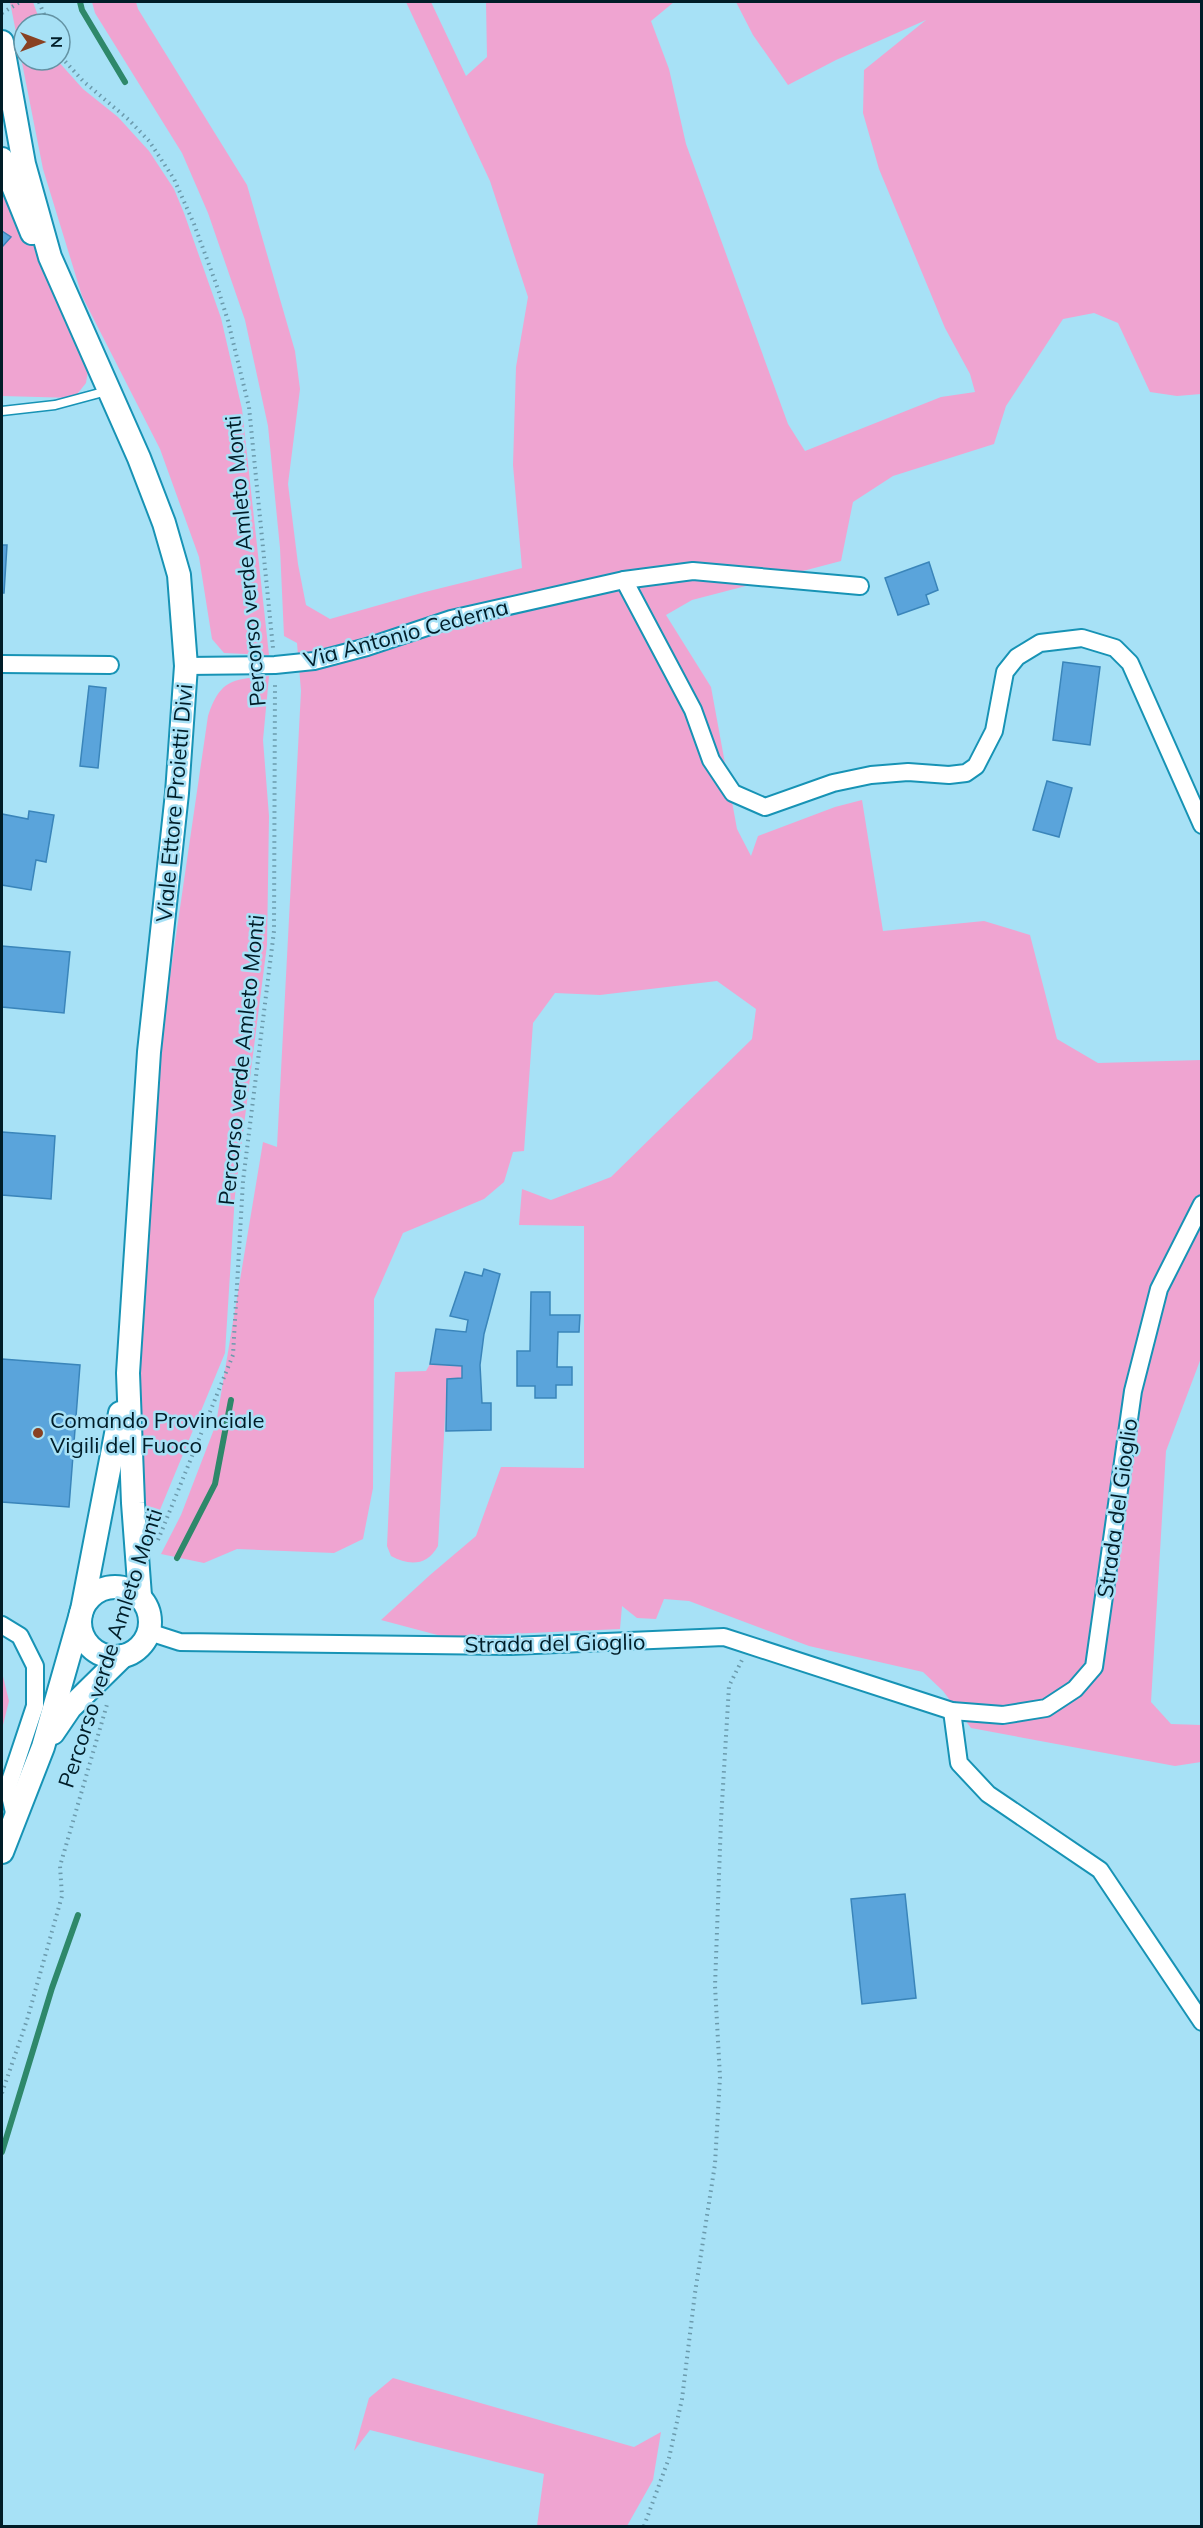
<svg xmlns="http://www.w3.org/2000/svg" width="1203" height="2528" viewBox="0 0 1203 2528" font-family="Mulish,sans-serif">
<rect width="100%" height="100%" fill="#a7e1f6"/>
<g fill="#efa4d1">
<path d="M 10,2 L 33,2 L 41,24 L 24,24 L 24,60 L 57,60 L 83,89 L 118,117 L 149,151 L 174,189 L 184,213 L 221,318 L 242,409 L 269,655 L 224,653 L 212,639 L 199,557 L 160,449 L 82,296 L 43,169 Z"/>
<path d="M 92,2 L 136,2 L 138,9 L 247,185 L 295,351 L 300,389 L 288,484 L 298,564 L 306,605 L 330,619 L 425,592 L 522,568 L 513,465 L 516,367 L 528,297 L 490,181 L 406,2 L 431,2 L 466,76 L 487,57 L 486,2 L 712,2 L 674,2 L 651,21 L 669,69 L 686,144 L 788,424 L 805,451 L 941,397 L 975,392 L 970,374 L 945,328 L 879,169 L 863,113 L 864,70 L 926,20 L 836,60 L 788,85 L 753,35 L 736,2 L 1201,2 L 1201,394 L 1177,396 L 1150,392 L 1118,323 L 1094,313 L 1063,319 L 1006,406 L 994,444 L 893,476 L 853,502 L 841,561 L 692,600 L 666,615 L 711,687 L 737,829 L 751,856 L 758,836 L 835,807 L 862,800 L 883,931 L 984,921 L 1030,935 L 1057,1039 L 1098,1063 L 1201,1060 L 1201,1358 L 1166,1451 L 1151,1702 L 1171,1724 L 1201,1725 L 1201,1762 L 1175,1766 L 971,1728 L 943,1691 L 923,1672 L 809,1646 L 689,1601 L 664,1599 L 656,1619 L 637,1618 L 622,1606 L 620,1629 L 445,1637 L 381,1620 L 430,1575 L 476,1536 L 501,1467 L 584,1468 L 584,1226 L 519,1225 L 522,1189 L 551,1200 L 611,1177 L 752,1039 L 756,1009 L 717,981 L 600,995 L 555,993 L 533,1023 L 524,1151 L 513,1152 L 504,1182 L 484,1199 L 403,1233 L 374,1299 L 373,1488 L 363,1539 L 334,1553 L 237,1549 L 204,1563 L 161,1554 L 181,1515 L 216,1424 L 263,1142 L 277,1147 L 301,691 L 297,643 L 284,636 L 280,548 L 268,426 L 245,320 L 208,213 L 182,153 L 95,13 Z"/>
<path d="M 2,178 L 7,185 L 89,364 L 86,383 L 74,398 L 2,396 L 2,247 L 10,237 L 2,231 Z"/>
<path d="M 269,676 L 263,740 L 269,816 L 267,945 L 235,1195 L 225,1353 L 145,1546 L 135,1440 L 159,1052 L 208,716 C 221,678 233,680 269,676 Z"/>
<path d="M 430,1364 L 462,1366 L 462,1378 L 447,1380 L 438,1546 C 427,1566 409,1566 391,1556 L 387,1546 L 395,1372 L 426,1371 Z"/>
<path d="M 2,1672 L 9,1701 L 2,1729 Z"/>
<path d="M 393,2378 L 634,2447 L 661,2432 L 653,2480 L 627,2526 L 537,2526 L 544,2474 L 370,2430 L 354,2451 L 369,2398 Z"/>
</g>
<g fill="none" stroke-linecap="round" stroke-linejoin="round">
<g stroke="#2e886a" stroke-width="6">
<path d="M 80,2 L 82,10 L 125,82"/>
<path d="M 177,1558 L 215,1484 L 231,1400"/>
<path d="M 2,2152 L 52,1988 L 78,1915"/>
</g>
</g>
<g fill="#5aa4db" stroke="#3a85ba" stroke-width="1.5">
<path d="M 2,231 L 11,237 L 2,247 Z"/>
<path d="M 2,545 L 7,545 L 4,593 L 2,593 Z"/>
<path d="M 929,562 L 938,590 L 926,595 L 929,604 L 898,615 L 885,578 Z"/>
<path d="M 1063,662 L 1100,667 L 1090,745 L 1053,740 Z"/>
<path d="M 89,686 L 106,688 L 98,768 L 80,766 Z"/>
<path d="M 1047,781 L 1072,788 L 1059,837 L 1033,830 Z"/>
<path d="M 29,811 L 54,815 L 46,862 L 36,860 L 31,890 L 2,885 L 2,814 L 28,819 Z"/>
<path d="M 2,946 L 70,952 L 64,1013 L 2,1007 Z"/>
<path d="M 2,1132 L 55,1136 L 51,1199 L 2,1195 Z"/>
<path d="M 484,1269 L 500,1274 L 484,1334 L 480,1365 L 482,1403 L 491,1403 L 491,1430 L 446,1431 L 447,1379 L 462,1378 L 462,1366 L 430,1364 L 436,1329 L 466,1332 L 468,1320 L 450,1316 L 465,1272 L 482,1276 Z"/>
<path d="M 531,1292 L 550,1292 L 550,1315 L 580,1315 L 579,1332 L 558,1332 L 557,1367 L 572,1367 L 572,1385 L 556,1385 L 556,1398 L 535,1398 L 535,1386 L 517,1386 L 517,1351 L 530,1351 Z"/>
<path d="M 2,1359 L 80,1365 L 69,1507 L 2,1502 Z"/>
<path d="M 905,1894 L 916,1998 L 862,2004 L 851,1899 Z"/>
</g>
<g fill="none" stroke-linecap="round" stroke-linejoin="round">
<g stroke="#1793b5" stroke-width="11">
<path id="lane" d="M 2,411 L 55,405 L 107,391"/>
</g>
<g stroke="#1793b5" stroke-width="20">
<g id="street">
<path d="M 624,580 L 693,710 L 711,760 L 733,793 L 765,807 L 833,783 L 871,775 L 908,772 L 949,775 L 966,773 L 976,766 L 994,731 L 1005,672 L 1017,657 L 1040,643 L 1082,638 L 1115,648 L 1130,663 L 1202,825"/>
<path d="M 2,664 L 110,665"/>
<path d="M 186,666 L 275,665 L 314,661 L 367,647 L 451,619 L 624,580 L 693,571 L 860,586"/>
<path d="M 2,1625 L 20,1636 L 35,1666 L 35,1706 L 8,1787 L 15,1817"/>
<path d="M 149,1632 L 180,1642 L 511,1646 L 724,1637 L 952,1711 L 1003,1715 L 1046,1708 L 1075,1689 L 1094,1667 L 1133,1391 L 1159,1289 L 1202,1204"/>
<path d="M 952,1711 L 959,1763 L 988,1794 L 1100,1870 L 1202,2022"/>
</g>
</g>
<g stroke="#1793b5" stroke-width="26">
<g id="secondary">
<path d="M 2,42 L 24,164 L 50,257 L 139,458 L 164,523 L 179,575 L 186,666 L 177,793 L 149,1052 L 128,1373 L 133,1503 L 140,1596"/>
<path d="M 2,159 L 32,233"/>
<circle cx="115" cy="1622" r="35"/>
<path d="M 53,1733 L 70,1708 L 123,1656"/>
<path d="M 2,1852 L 43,1747 L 82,1610 L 120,1413"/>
</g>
</g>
<g stroke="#6b9aac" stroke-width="4" stroke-dasharray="1.5 4.5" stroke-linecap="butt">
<path d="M 39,2 L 48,24"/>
<path d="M 2,13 L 20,2"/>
<path d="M 60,51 L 63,59 L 83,81 L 129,120 L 149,141 L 174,179 L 194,224 L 218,289 L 228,321 L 249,407 L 273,648"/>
<path d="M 158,1540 L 233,1355 L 243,1181 L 274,931 L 275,682"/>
<path d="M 2,2093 L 27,2020 L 62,1896 L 60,1866 L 108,1701"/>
<path d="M 644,2526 L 669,2458 L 682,2399 L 695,2293 L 715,2164 L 720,2077 L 715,1986 L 721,1820 L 729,1686 L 742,1660"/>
</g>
<use href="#lane" stroke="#fff" stroke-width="8"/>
<use href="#street" stroke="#fff" stroke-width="16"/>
<use href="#secondary" stroke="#fff" stroke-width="22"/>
</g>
<circle fill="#894122" stroke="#a7e1f6" stroke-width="2" cx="38" cy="1433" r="6"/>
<g text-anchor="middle" stroke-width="5" stroke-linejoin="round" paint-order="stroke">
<g font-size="22" fill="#001d28" stroke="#a7e1f6">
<text transform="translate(245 561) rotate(-95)" y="8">Percorso verde Amleto Monti</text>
<text transform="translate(406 633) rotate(-15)" y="8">Via Antonio Cederna</text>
<text transform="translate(174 803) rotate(-85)" y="8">Viale Ettore Proietti Divi</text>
<text transform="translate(241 1060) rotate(-84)" y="8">Percorso verde Amleto Monti</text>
<text transform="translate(1117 1508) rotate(-82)" y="8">Strada del Gioglio</text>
<text transform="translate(555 1643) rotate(-1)" y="8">Strada del Gioglio</text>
<text transform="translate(110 1648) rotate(-72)" y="8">Percorso verde Amleto Monti</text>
</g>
<g font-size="22" fill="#001d28" stroke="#a7e1f6" text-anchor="start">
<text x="50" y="1428">Comando Provinciale<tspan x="50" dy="25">Vigili del Fuoco</tspan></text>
</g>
</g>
<rect width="1203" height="2528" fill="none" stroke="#001d28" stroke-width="6"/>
<g transform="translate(42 42) rotate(90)"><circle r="28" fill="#a7e1f6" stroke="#6493a4" stroke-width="1.5"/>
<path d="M0-4.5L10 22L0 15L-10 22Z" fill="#894122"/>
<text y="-9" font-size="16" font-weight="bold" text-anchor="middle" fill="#001d28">N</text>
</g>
</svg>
